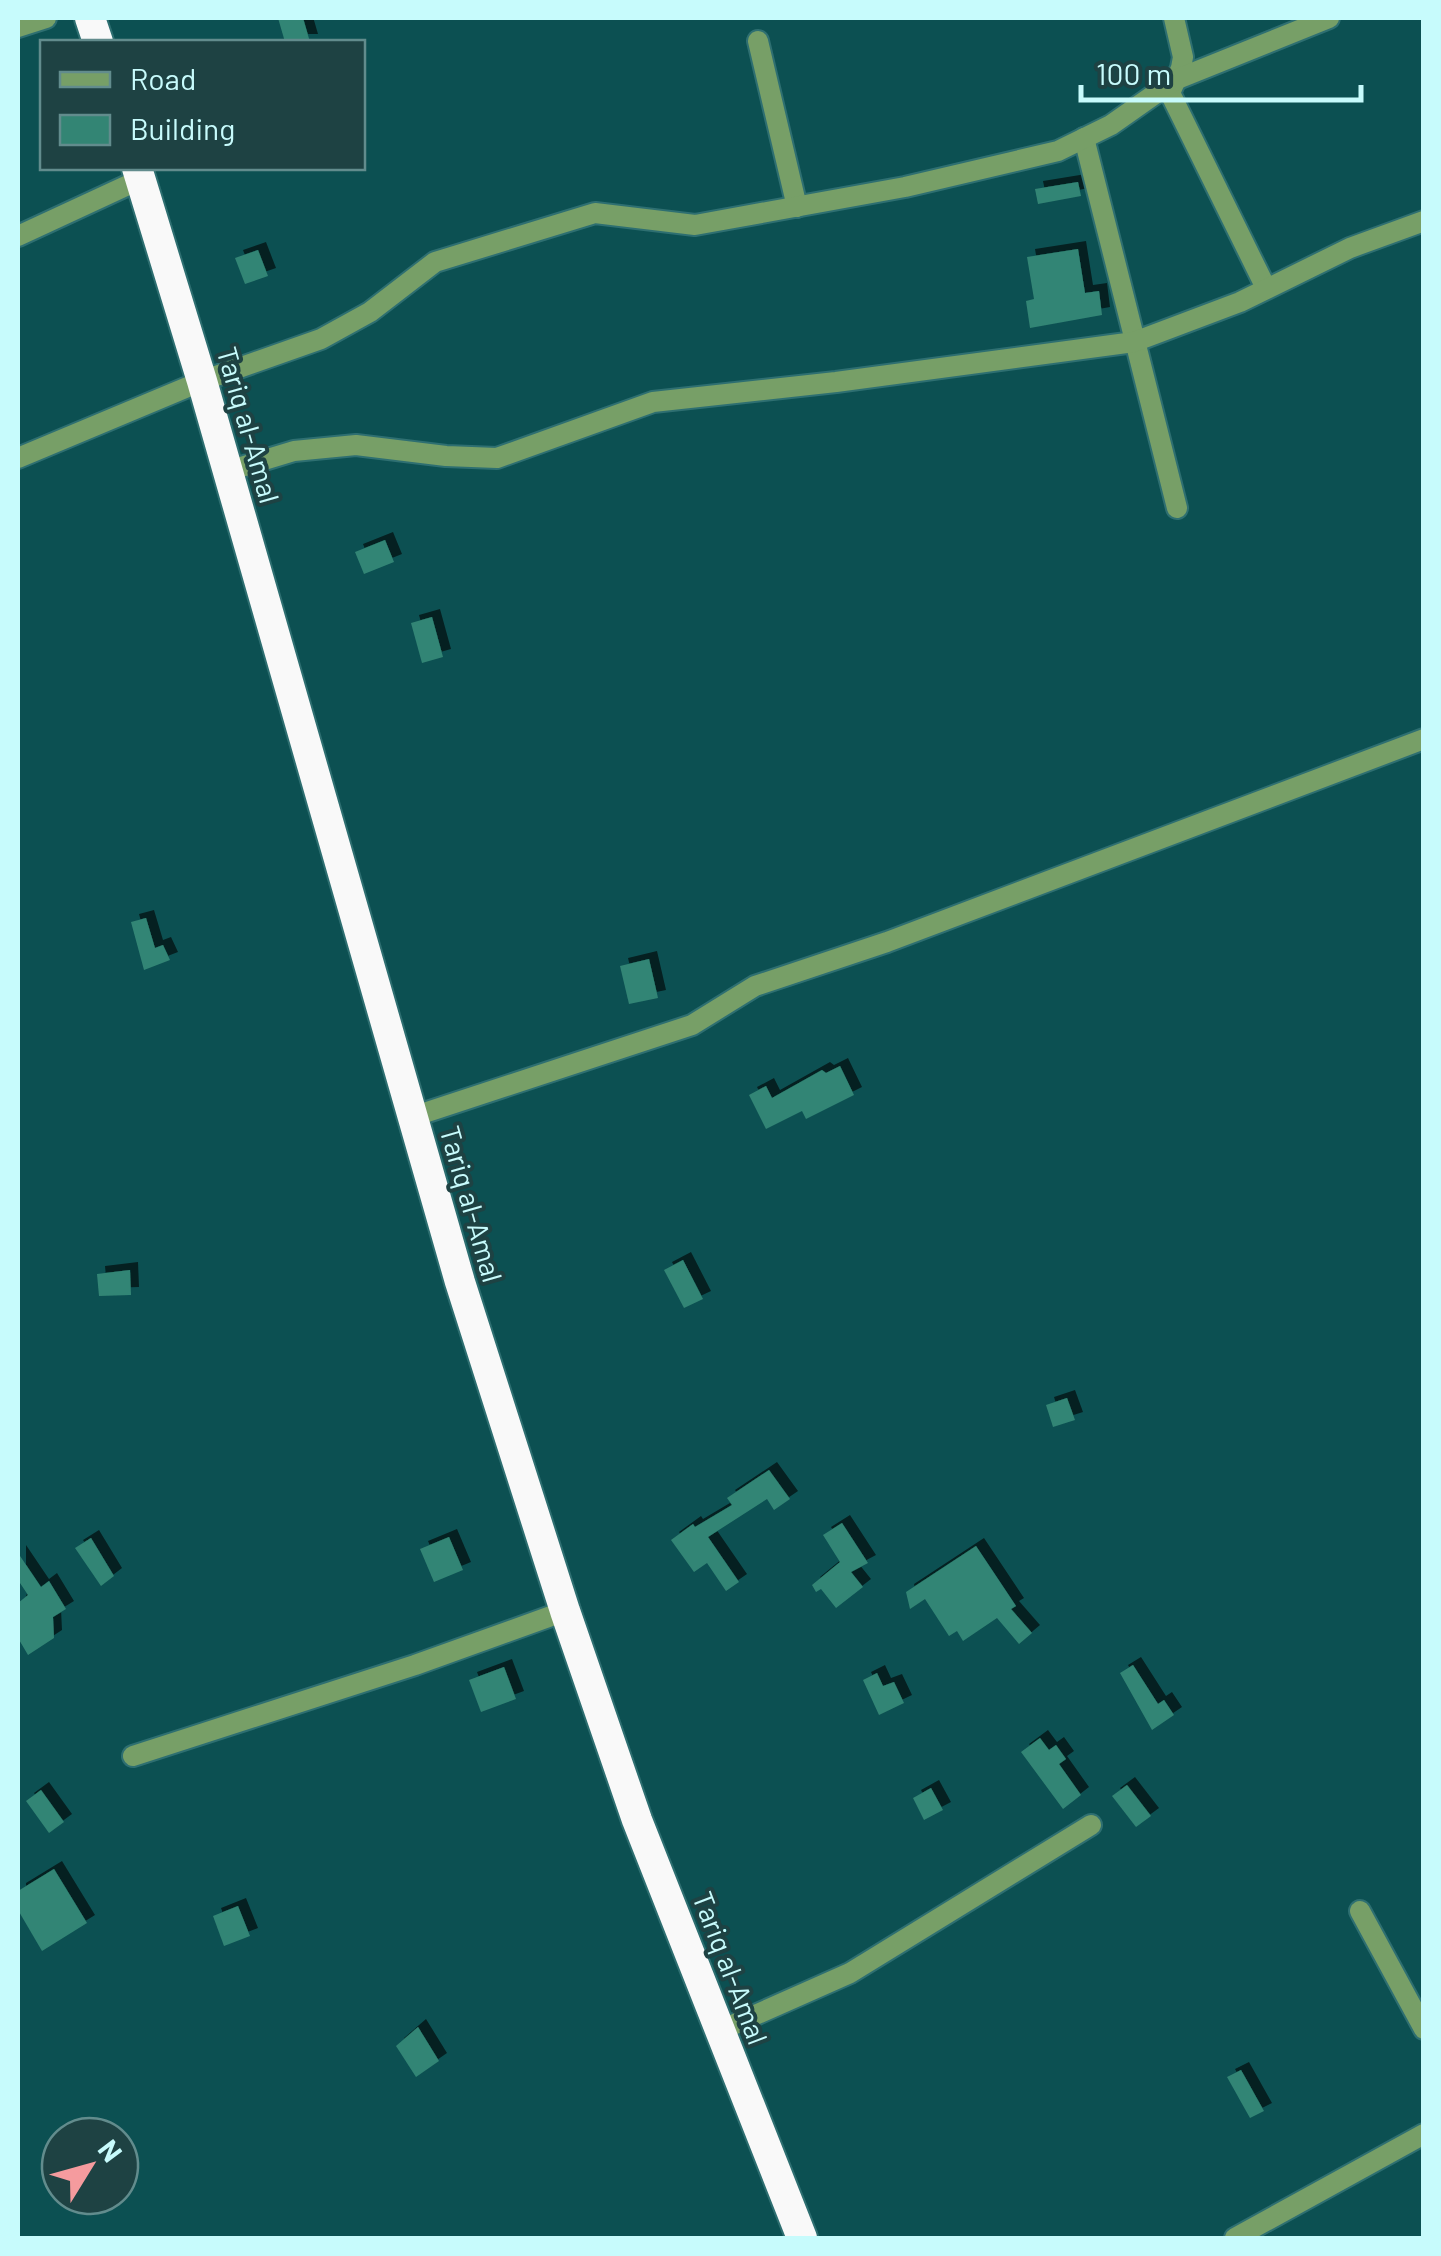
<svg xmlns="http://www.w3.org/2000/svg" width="1441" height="2256" viewBox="0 0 1441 2256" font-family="Barlow,sans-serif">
<defs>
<filter id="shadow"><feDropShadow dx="8" dy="-8" stdDeviation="0" flood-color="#0009"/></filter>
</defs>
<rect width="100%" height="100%" fill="#0c5052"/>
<g fill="#338574" filter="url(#shadow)">
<path d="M 278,18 L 303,18 L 310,42 L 285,42 Z"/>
<path d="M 1078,182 L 1081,196 L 1038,204 L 1035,189 Z"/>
<path d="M 1078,249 L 1085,293 L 1099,291 L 1102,315 L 1030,328 L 1026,301 L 1034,299 L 1027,257 Z"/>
<path d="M 258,250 L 268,276 L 245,284 L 235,258 Z"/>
<path d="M 385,540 L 394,562 L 364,574 L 355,552 Z"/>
<path d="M 432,617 L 443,657 L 422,663 L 411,623 Z"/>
<path d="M 146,918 L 155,948 L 163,945 L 170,960 L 144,970 L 131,922 Z"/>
<path d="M 649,959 L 658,998 L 629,1004 L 620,966 Z"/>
<path d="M 840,1066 L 854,1095 L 806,1119 L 802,1111 L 766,1129 L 749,1095 L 766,1086 L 772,1098 L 822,1070 L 826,1073 Z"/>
<path d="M 683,1260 L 703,1299 L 684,1308 L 664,1270 Z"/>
<path d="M 130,1270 L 131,1295 L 99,1296 L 97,1274 Z"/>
<path d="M 1067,1398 L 1075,1420 L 1053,1427 L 1046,1405 Z"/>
<path d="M 769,1470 L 790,1499 L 774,1510 L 767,1499 L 708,1537 L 739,1582 L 726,1591 L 707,1563 L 694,1572 L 671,1540 L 693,1524 L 695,1527 L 732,1505 L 727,1498 Z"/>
<path d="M 842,1523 L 868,1563 L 851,1572 L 863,1587 L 836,1608 L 821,1589 L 816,1592 L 812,1585 L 840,1562 L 823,1535 Z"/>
<path d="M 449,1537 L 463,1570 L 434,1582 L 420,1549 Z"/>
<path d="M 91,1538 L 114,1576 L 101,1586 L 75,1548 Z"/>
<path d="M 976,1546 L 1016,1606 L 1011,1609 L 1032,1633 L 1019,1644 L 997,1618 L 963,1641 L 957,1631 L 949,1636 L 925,1599 L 910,1609 L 906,1592 Z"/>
<path d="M 18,1553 L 41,1587 L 49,1581 L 66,1609 L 53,1617 L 54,1638 L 28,1655 L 18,1638 L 18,1603 L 28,1595 L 18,1580 Z"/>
<path d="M 1133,1665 L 1158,1704 L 1164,1700 L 1174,1715 L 1152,1730 L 1120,1673 Z"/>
<path d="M 504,1667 L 516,1699 L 481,1712 L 469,1680 Z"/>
<path d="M 877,1673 L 883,1686 L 894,1682 L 904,1703 L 879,1715 L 863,1680 Z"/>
<path d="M 1040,1738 L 1049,1750 L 1056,1745 L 1066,1759 L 1059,1764 L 1081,1795 L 1063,1809 L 1021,1752 Z"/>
<path d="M 1127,1785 L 1151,1816 L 1136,1827 L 1112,1796 Z"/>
<path d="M 931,1788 L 943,1810 L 924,1820 L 913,1798 Z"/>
<path d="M 41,1790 L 64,1822 L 49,1833 L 26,1801 Z"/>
<path d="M 54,1869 L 87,1923 L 42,1951 L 18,1910 L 18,1891 Z"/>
<path d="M 238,1906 L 250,1936 L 224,1946 L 213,1916 Z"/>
<path d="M 418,2027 L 439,2061 L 416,2077 L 396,2046 Z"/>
<path d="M 1241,2070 L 1264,2111 L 1250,2118 L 1227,2077 Z"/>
</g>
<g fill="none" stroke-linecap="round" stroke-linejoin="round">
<g stroke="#2e6f71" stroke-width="24">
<g id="minor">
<path d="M 1174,18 L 1183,57 L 1181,68 L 1170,93 L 1266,288"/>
<path d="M 18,27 L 46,18"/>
<path d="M 758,41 L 797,207"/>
<path d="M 1084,138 L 1177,508"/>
<path d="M 18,236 L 141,179"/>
<path d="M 18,458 L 202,381 L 321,339 L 370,312 L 435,262 L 595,213 L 695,225 L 905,187 L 1058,151 L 1111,125 L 1175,80 L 1329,18"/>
<path d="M 228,471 L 294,451 L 356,445 L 446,456 L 497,458 L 653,402 L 836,382 L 1134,342 L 1240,302 L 1350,248 L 1424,221"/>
<path d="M 412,1117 L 692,1025 L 755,986 L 887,942 L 1424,739"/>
<path d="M 133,1756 L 415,1665 L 565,1611"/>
<path d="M 1360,1911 L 1424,2029"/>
<path d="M 719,2031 L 850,1973 L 1091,1825"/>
<path d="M 1235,2238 L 1424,2134"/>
</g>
</g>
<g stroke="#2e6f71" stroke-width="34">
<g id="highway">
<path d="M 90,18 L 98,42"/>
<path d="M 137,168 L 202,381 L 460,1282 L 565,1611 L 637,1820 L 802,2238"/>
</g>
</g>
<use href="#minor" stroke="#779f67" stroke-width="20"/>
<use href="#highway" stroke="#f9f9f9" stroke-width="30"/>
</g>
<g text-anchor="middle" stroke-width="8" stroke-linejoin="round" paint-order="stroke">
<g font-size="28" fill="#c7fbfc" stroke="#1e4243">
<text transform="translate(248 425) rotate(74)" y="10">Tariq al-Amal</text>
<text transform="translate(471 1204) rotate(74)" y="10">Tariq al-Amal</text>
<text transform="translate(730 1968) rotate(69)" y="10">Tariq al-Amal</text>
</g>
</g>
<rect width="1441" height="2256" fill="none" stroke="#c7fbfc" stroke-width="40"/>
<rect x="40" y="40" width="325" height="130" fill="#1e4243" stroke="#628c8d" stroke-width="2.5"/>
<rect x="60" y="72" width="50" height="15" fill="#779f67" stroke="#628c8d" stroke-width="2.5"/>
<text x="130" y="90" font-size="30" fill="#c7fbfc">Road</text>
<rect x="60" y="115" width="50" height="30" fill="#338574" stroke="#628c8d" stroke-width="2.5"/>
<text x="130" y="140" font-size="30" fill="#c7fbfc">Building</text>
<g transform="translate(90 2166) rotate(53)"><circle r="48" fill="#1e4243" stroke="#628c8d" stroke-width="2.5"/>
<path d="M0-8L18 38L0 25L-18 38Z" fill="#f59b9e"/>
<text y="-15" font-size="28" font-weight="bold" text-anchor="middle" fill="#c7fbfc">N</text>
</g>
<path d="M1081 85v15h280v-15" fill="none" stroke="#c7fbfc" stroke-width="5"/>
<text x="1096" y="85" font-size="30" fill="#c7fbfc" stroke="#1e4243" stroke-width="8" paint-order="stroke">100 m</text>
</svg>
